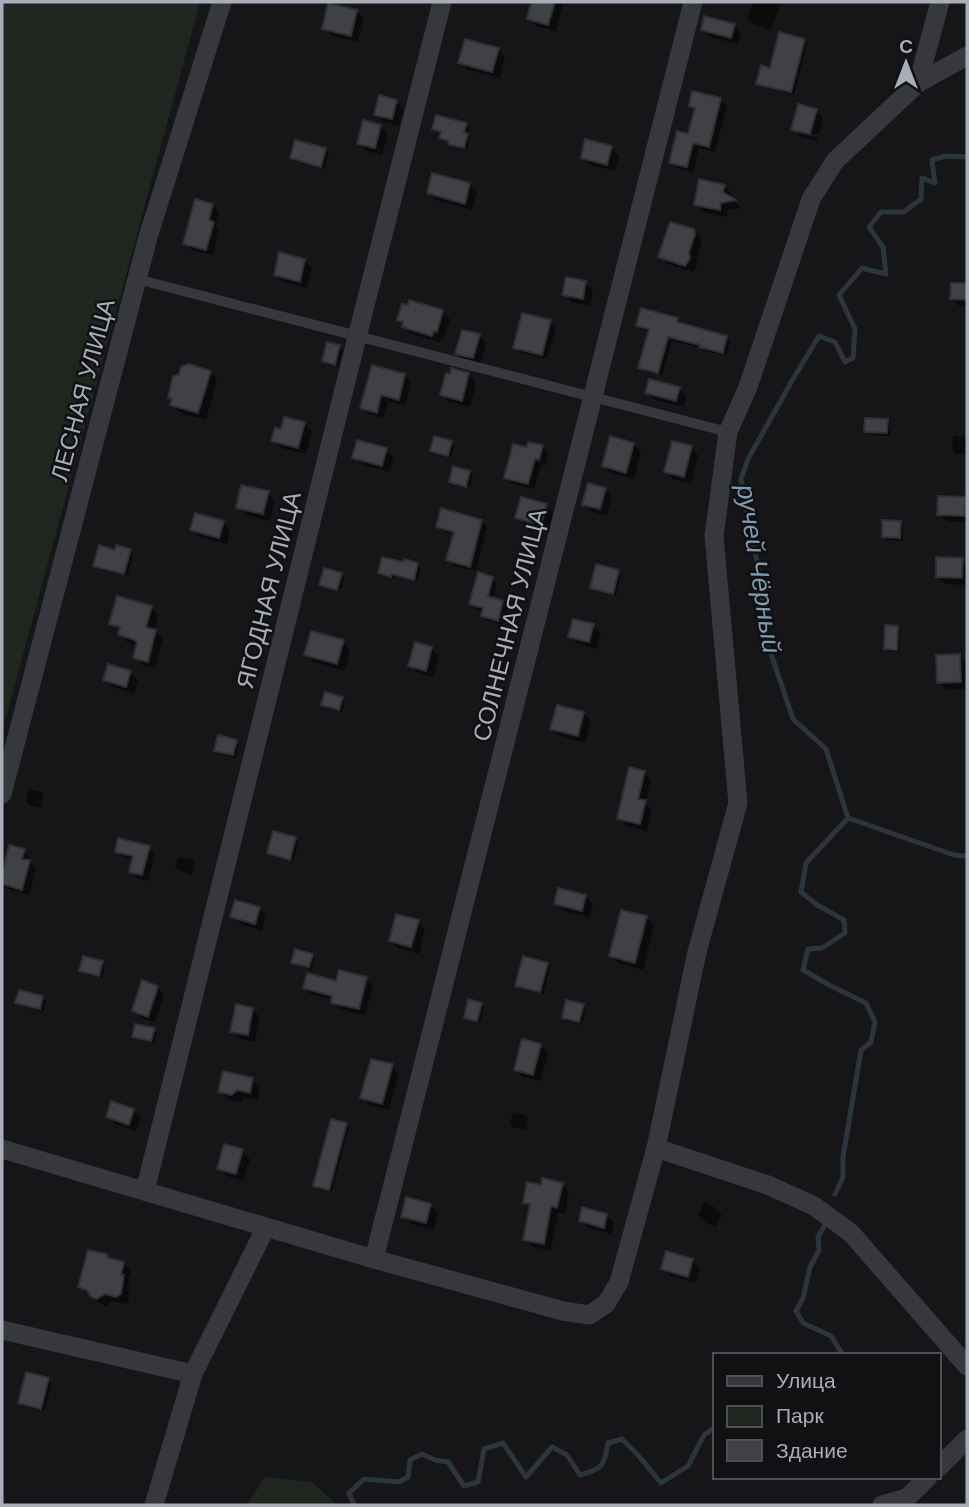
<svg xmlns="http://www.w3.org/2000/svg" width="969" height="1507" viewBox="0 0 969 1507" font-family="Helvetica,sans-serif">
<rect width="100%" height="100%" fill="#161618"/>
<g fill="#1e261f">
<path d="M 2,2 L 200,2 L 2,732 Z"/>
<path d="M 265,1477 L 312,1482 L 337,1505 L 247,1505 Z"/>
</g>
<g fill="#0007">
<path d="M 533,2 L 564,2 L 556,31 L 536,26 L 529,18 Z"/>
<path d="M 753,2 L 782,2 L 770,30 L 753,24 L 747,18 Z"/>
<path d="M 356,11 L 364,19 L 358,42 L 332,36 L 324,28 Z"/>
<path d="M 734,25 L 741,33 L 738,44 L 710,37 L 703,30 Z"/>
<path d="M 804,41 L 807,44 L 794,95 L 762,86 L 758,83 Z"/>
<path d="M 498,49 L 505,57 L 500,78 L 468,70 L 460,62 Z"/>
<path d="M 720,100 L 727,106 L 715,152 L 699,148 L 693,172 L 677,168 L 671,162 L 689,136 L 696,111 L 691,106 Z"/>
<path d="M 396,101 L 403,109 L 399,126 L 383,122 L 376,115 Z"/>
<path d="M 816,110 L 823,118 L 819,135 L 800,130 L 800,134 L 818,138 L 817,141 L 801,137 L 793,129 Z"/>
<path d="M 466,125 L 469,128 L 467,135 L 470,138 L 467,150 L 453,146 L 449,142 L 445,141 L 441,138 L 442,134 L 437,132 L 434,129 Z"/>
<path d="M 380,126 L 388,134 L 382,155 L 366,151 L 359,143 Z"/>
<path d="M 611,148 L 619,156 L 615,171 L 590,165 L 583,157 Z"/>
<path d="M 325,150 L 329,153 L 325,169 L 295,161 L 292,158 Z"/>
<path d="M 469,184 L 477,192 L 472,210 L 436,200 L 429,193 Z"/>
<path d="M 724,186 L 732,194 L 731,199 L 741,208 L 728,210 L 727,217 L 703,212 L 695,205 Z"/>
<path d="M 213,205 L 219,212 L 216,226 L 219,230 L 213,255 L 192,250 L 185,243 Z"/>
<path d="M 693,230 L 701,238 L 701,243 L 696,261 L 697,266 L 693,272 L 668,264 L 660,257 Z"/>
<path d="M 304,260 L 312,268 L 307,288 L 283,282 L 276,275 Z"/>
<path d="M 585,283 L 593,291 L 590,306 L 572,302 L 564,294 Z"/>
<path d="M 952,284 L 967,285 L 967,306 L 959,306 L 952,298 Z"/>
<path d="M 442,311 L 450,319 L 444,338 L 441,337 L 440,342 L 411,334 L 399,320 Z"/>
<path d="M 677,319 L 682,323 L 681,325 L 726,338 L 730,342 L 726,356 L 705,351 L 702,348 L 672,341 L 662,376 L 644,371 L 640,367 L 650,332 L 642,330 L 638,325 Z"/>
<path d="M 550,322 L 556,327 L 547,359 L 521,353 L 515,348 Z"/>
<path d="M 479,336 L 486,343 L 480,365 L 464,361 L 457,353 Z"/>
<path d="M 339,347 L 343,350 L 338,367 L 327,364 L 324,361 Z"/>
<path d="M 210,372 L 217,380 L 206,420 L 180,413 L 172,405 L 173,401 L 170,397 Z"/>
<path d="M 468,374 L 476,382 L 470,407 L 450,402 L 442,395 Z"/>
<path d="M 405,376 L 411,383 L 405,406 L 388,401 L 383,418 L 369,414 L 362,407 Z"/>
<path d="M 679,389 L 686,396 L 684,407 L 655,400 L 647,392 Z"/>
<path d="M 887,421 L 890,424 L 890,436 L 869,435 L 866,432 Z"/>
<path d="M 304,424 L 312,431 L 306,454 L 281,448 L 273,440 L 282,431 Z"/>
<path d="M 953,436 L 964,436 L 967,439 L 967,454 L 955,454 L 952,450 Z"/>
<path d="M 451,442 L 454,446 L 451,458 L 435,454 L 432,450 Z"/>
<path d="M 634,444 L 641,452 L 634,479 L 611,473 L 604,466 Z"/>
<path d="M 542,446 L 548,453 L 545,466 L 541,464 L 534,489 L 512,484 L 506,477 L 528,450 Z"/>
<path d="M 691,448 L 698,455 L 691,484 L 673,479 L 666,472 Z"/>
<path d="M 386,450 L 394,457 L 390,472 L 362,465 L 354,457 Z"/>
<path d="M 469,472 L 473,475 L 470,486 L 453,481 Z"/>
<path d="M 605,489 L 612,497 L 607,516 L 592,512 L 584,504 Z"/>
<path d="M 268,493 L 275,501 L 270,521 L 245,515 L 238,507 Z"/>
<path d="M 965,499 L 967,501 L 967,522 L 947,522 L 939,514 Z"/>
<path d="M 546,506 L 553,513 L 549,531 L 525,525 L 517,517 Z"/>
<path d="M 481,521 L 487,528 L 476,571 L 454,566 L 448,560 L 455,535 L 444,532 L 438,526 Z"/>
<path d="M 223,522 L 230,530 L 227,544 L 200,537 L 192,530 Z"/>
<path d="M 279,523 L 290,526 L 294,529 L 290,543 L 279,540 L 276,536 Z"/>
<path d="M 900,523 L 903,526 L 903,541 L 887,540 L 883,537 Z"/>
<path d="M 130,551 L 133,554 L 128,576 L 99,569 L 95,565 L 116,552 Z"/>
<path d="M 962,560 L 967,565 L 967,585 L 945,584 L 937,576 Z"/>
<path d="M 417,565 L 421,568 L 417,582 L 395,576 L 394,579 L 383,576 L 380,573 Z"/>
<path d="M 618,572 L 621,575 L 616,596 L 595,590 L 592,587 Z"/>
<path d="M 341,575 L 344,578 L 341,589 L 323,584 Z"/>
<path d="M 492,578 L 497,583 L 493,600 L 503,602 L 508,608 L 503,625 L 489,621 L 483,616 L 484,612 L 476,609 L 471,604 Z"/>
<path d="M 151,608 L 158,615 L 154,631 L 163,639 L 155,668 L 142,665 L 135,657 L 138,645 L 128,643 L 120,634 L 120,631 L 111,623 Z"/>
<path d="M 593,626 L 601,633 L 597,649 L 578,644 L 570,636 Z"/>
<path d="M 897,628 L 900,631 L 899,652 L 889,652 L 885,649 Z"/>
<path d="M 343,642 L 350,650 L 345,671 L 314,662 L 306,655 Z"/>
<path d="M 431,649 L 439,656 L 433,677 L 418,673 L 410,666 Z"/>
<path d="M 959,655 L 967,663 L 967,689 L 947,690 L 939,682 Z"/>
<path d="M 130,673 L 138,680 L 134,694 L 113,687 L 105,679 Z"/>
<path d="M 342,698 L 345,702 L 342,712 L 327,708 L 323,705 Z"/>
<path d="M 583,713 L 591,721 L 585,743 L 560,736 L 552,729 Z"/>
<path d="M 236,742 L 239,745 L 236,758 L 219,754 L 216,751 Z"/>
<path d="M 644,772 L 651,780 L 646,803 L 652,810 L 647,831 L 626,826 L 619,818 Z"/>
<path d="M 29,789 L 41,792 L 44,795 L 41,808 L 29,805 L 26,802 Z"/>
<path d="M 295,839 L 299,842 L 293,862 L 272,856 L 269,853 Z"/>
<path d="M 11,848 L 24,851 L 30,858 L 29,862 L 36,869 L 29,895 L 8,889 L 2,883 Z"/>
<path d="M 149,848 L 155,854 L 148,881 L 137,878 L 131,871 L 134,860 L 123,857 L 117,851 Z"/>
<path d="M 178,857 L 192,860 L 195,864 L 192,875 L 179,871 L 175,868 Z"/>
<path d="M 559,890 L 586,897 L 593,904 L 590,917 L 564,911 L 556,903 Z"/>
<path d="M 259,908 L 266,916 L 262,931 L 240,924 L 232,917 Z"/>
<path d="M 646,918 L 654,925 L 643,970 L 618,963 L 611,956 Z"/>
<path d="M 418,922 L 425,929 L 419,954 L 398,948 L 391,940 Z"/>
<path d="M 312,955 L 315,958 L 312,970 L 297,965 L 293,962 Z"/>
<path d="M 102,962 L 105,965 L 102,978 L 84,974 L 81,970 Z"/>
<path d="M 547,964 L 550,967 L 543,994 L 520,989 L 517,985 Z"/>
<path d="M 366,979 L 373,986 L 365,1015 L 339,1009 L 333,1002 L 333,1000 L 311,994 L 305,988 Z"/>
<path d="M 157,987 L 164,995 L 155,1023 L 141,1018 L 134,1011 Z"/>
<path d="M 42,997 L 46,1001 L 43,1012 L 21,1006 L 17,1002 Z"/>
<path d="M 481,1004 L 484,1007 L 480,1023 L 469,1020 L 466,1017 Z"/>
<path d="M 583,1006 L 586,1009 L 582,1025 L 567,1021 L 564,1018 Z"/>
<path d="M 252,1010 L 260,1017 L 255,1042 L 240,1039 L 232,1031 Z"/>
<path d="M 154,1030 L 157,1033 L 154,1043 L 137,1039 L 134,1036 Z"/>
<path d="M 540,1046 L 548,1053 L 541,1081 L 523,1077 L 516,1069 Z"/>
<path d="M 392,1066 L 399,1074 L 389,1110 L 369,1105 L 362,1097 Z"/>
<path d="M 252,1080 L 260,1087 L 257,1100 L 245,1097 L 240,1102 L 228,1099 L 220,1091 Z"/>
<path d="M 133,1111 L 141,1118 L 136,1131 L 115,1124 L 108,1116 Z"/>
<path d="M 513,1112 L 525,1115 L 528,1118 L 525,1130 L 513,1127 L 510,1124 Z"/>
<path d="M 346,1124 L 349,1128 L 332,1192 L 318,1189 L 315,1186 Z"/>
<path d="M 242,1151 L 250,1159 L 243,1181 L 227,1176 L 219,1168 Z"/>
<path d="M 562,1184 L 569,1192 L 565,1214 L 558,1213 L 551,1251 L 533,1247 L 525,1240 L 531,1209 L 525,1202 L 542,1187 Z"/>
<path d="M 704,1203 L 714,1207 L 722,1215 L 716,1227 L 706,1223 L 698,1215 Z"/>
<path d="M 430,1205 L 438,1213 L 434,1230 L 411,1224 L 403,1216 Z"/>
<path d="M 606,1215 L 614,1223 L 611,1234 L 588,1228 L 581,1221 Z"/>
<path d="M 106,1256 L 110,1260 L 124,1264 L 131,1271 L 128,1282 L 130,1284 L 128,1294 L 129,1297 L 128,1302 L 124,1304 L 113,1301 L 106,1306 L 101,1304 L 80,1287 Z"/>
<path d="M 692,1260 L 700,1268 L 696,1283 L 671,1276 L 663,1268 Z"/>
<path d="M 48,1380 L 52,1383 L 44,1411 L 23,1406 L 20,1402 Z"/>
</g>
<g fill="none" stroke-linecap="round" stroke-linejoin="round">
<g stroke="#2c353c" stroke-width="5">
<path d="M 848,818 L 954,855 L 967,856"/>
<path d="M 835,1194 L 843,1177 L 843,1157 L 861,1050 L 871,1042 L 875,1022 L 866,1003 L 829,985 L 803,970 L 808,949 L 822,948 L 845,933 L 844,920 L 817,905 L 801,892 L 806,863 L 848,818 L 826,749 L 793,719 L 766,639 L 761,583 L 741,479 L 748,459 L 793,379 L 819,336 L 835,342 L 845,362 L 853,358 L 855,329 L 839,295 L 862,268 L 886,274 L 883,247 L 869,227 L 881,212 L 904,212 L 921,199 L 922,178 L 935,183 L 932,160 L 945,156 L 967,157"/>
<path d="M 826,1223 L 818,1237 L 819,1250 L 810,1267 L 803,1298 L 796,1311 L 803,1323 L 831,1336 L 843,1355"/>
<path d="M 354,1505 L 349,1493 L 364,1479 L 399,1482 L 408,1477 L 410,1460 L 422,1454 L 435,1460 L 448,1462 L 464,1486 L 478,1482 L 484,1449 L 503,1443 L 526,1477 L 552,1447 L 567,1455 L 580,1475 C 603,1469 604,1466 608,1443 L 622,1439 L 638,1455 L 661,1483 L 688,1466 L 704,1435 L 715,1427"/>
</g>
</g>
<g fill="#404145" stroke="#303034" stroke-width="2">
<path d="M 531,2 L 555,2 L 548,25 L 527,19 Z"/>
<path d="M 328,3 L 357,10 L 351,36 L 322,29 Z"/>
<path d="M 704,16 L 735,24 L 731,38 L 701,30 Z"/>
<path d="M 779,32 L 805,39 L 791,92 L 756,84 L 761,65 L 770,68 Z"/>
<path d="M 465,39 L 499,48 L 492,72 L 458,63 Z"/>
<path d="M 692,91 L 721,98 L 709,147 L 693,143 L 687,167 L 669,163 L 677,131 L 688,134 L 695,108 L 689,106 Z"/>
<path d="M 379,95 L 397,100 L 392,119 L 374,115 Z"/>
<path d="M 798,104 L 817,109 L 810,134 L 791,130 Z"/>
<path d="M 436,115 L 467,123 L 464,132 L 468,134 L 464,148 L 448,144 L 449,141 L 439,138 L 441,132 L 432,129 Z"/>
<path d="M 363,120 L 381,125 L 375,148 L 357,144 Z"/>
<path d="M 585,139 L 612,146 L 607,165 L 581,158 Z"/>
<path d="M 295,140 L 326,148 L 321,167 L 290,158 Z"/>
<path d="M 432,173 L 470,183 L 465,204 L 427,193 Z"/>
<path d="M 699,179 L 725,185 L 723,192 L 736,200 L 721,203 L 720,210 L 694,205 Z"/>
<path d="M 195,199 L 213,204 L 209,220 L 214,222 L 206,250 L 183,244 Z"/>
<path d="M 670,222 L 694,229 L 695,235 L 689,252 L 690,258 L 685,266 L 658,257 Z"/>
<path d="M 279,252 L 305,259 L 300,282 L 274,275 Z"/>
<path d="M 566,277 L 586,281 L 583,299 L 562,295 Z"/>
<path d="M 951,283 L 967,283 L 967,300 L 950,299 Z"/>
<path d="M 409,300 L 443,310 L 437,332 L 434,331 L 432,336 L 402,327 L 403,322 L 397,320 L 402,304 L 408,305 Z"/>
<path d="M 641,308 L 678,318 L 677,322 L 727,336 L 723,353 L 699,347 L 700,345 L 668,337 L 658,373 L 638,368 L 649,329 L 636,326 Z"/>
<path d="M 522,313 L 551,320 L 542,355 L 513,348 Z"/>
<path d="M 462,330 L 480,334 L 473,358 L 455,354 Z"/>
<path d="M 327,342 L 340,345 L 335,365 L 322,361 Z"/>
<path d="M 189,364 L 211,371 L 198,413 L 170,405 L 172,399 L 168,398 L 173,376 L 179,375 L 181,367 Z"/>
<path d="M 372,365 L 405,374 L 399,400 L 381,395 L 377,413 L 360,408 Z"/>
<path d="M 451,368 L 469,373 L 462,401 L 440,395 L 446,373 L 450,374 Z"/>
<path d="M 649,379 L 680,387 L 676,401 L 645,393 Z"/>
<path d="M 284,417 L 305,422 L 298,448 L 271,441 L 275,428 L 281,429 Z"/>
<path d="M 865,418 L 888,419 L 887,433 L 864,432 Z"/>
<path d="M 434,436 L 452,441 L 448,456 L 430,451 Z"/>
<path d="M 610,436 L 634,443 L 626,473 L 602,466 Z"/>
<path d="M 357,440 L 387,448 L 382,466 L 352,458 Z"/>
<path d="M 672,441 L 692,446 L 684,477 L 664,472 Z"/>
<path d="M 528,442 L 543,445 L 539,460 L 535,459 L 528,484 L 504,478 L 513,444 L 527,447 Z"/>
<path d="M 453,466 L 470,471 L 466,487 L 449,482 Z"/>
<path d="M 588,483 L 606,488 L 600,509 L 582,505 Z"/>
<path d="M 241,485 L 269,491 L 263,514 L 236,508 Z"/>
<path d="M 938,496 L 966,497 L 965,516 L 937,515 Z"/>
<path d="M 521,497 L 547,504 L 541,525 L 515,518 Z"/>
<path d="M 441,508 L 482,520 L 470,567 L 446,560 L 454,532 L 436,527 Z"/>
<path d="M 195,513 L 224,521 L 219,538 L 190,530 Z"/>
<path d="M 882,520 L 901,521 L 900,538 L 882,537 Z"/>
<path d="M 99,545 L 115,550 L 116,545 L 131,549 L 124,574 L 93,566 Z"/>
<path d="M 382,557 L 403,562 L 404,559 L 418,563 L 414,580 L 392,574 L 391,577 L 378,573 Z"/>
<path d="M 936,557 L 963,558 L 962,578 L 936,577 Z"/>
<path d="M 596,564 L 619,570 L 613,594 L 590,588 Z"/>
<path d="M 324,568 L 342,573 L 337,590 L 319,585 Z"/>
<path d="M 478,572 L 493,577 L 488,596 L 503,601 L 498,621 L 481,616 L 483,608 L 469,604 Z"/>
<path d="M 117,596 L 152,606 L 146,627 L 156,630 L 148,662 L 133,658 L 137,642 L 135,641 L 135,640 L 119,635 L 118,634 L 120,627 L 109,624 Z"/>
<path d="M 573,619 L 594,624 L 589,642 L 568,637 Z"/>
<path d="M 885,625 L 898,626 L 897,650 L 884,649 Z"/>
<path d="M 311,631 L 344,640 L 337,664 L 304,655 Z"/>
<path d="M 415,642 L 432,647 L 426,671 L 408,666 Z"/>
<path d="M 960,654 L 961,682 L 937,683 L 936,655 Z"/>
<path d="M 108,664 L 131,671 L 126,687 L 103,680 Z"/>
<path d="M 325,692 L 343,697 L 339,710 L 321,705 Z"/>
<path d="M 557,705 L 584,712 L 578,736 L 550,729 Z"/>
<path d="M 218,735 L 237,740 L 233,755 L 214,751 Z"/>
<path d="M 629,767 L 645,771 L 638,799 L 646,800 L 640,824 L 617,819 Z"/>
<path d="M 273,831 L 296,837 L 290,860 L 267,853 Z"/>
<path d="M 118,838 L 150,846 L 142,875 L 129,872 L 133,856 L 115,852 Z"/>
<path d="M 9,845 L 25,849 L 22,859 L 30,860 L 22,890 L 2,884 L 2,873 Z"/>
<path d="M 558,888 L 586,895 L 582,911 L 554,904 Z"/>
<path d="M 235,900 L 260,907 L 255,924 L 230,917 Z"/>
<path d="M 621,910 L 647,916 L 635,963 L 609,956 Z"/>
<path d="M 396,914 L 419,920 L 411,947 L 389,941 Z"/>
<path d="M 295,949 L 313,954 L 309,967 L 291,963 Z"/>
<path d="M 83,956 L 103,961 L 99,976 L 79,971 Z"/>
<path d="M 523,956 L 548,963 L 540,992 L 515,986 Z"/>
<path d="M 339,970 L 367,977 L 359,1009 L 331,1003 L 332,996 L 303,988 L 307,973 L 336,981 Z"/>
<path d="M 142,980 L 158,986 L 148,1017 L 132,1011 Z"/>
<path d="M 19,990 L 43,996 L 40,1009 L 15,1003 Z"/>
<path d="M 468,999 L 482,1003 L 477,1021 L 464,1018 Z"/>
<path d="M 566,1000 L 584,1004 L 579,1022 L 562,1018 Z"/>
<path d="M 236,1004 L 253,1008 L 248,1035 L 230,1032 Z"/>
<path d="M 135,1024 L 155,1028 L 151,1041 L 132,1037 Z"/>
<path d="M 522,1039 L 541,1044 L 533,1075 L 514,1070 Z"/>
<path d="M 371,1059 L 393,1064 L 382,1104 L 360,1098 Z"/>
<path d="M 223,1071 L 253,1078 L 250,1093 L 237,1090 L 232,1095 L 218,1092 Z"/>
<path d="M 111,1101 L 134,1109 L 129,1125 L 106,1117 Z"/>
<path d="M 331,1119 L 347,1123 L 329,1190 L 313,1186 Z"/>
<path d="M 224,1144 L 243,1149 L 236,1174 L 217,1169 Z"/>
<path d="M 542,1178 L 563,1183 L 557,1208 L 551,1206 L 544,1244 L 523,1240 L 530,1204 L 523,1203 L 527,1182 L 541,1185 Z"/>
<path d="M 406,1197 L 431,1204 L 426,1223 L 401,1217 Z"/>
<path d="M 582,1207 L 607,1214 L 604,1228 L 579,1221 Z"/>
<path d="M 88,1250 L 107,1254 L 108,1258 L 124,1262 L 121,1275 L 124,1275 L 121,1294 L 116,1297 L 105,1294 L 97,1299 L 91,1297 L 87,1290 L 78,1287 Z"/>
<path d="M 666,1251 L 693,1259 L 688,1277 L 661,1269 Z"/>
<path d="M 26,1372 L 49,1378 L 41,1409 L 18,1403 Z"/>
</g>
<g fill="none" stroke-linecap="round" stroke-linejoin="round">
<path stroke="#37383d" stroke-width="10" d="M 137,279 L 728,432"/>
<g stroke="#37383d" stroke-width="19">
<path d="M 918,83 L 940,2"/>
<path d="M 2,794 L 148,237 L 222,2"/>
<path d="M 656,1148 L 768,1185 L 814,1206 L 851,1233 L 967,1366"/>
<path d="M 2,1149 L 374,1259 L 563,1311 L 589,1315 L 606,1304 L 619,1282 L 656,1148 L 697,952 L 738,803 L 714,536 L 728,432 L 748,387 L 811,199 L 835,161 L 918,83 L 967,56"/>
<path d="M 145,1191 L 357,337 L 442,2"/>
<path d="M 374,1259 L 693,2"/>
<path d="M 2,1330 L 193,1374"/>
<path d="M 939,1467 L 967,1439"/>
<path d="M 154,1505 L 193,1374 L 266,1227"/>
<path d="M 882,1505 L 907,1498 L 928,1477"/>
</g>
</g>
<g text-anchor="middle" stroke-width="5" stroke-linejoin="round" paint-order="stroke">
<g font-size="24" fill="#a8adb8" stroke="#111113">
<text transform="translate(83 390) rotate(-75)" y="8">ЛЕСНАЯ УЛИЦА</text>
<text transform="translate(269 590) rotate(-76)" y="8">ЯГОДНАЯ УЛИЦА</text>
<text transform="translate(510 625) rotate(-76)" y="8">СОЛНЕЧНАЯ УЛИЦА</text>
</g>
<g font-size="26" font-style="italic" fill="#7f9bb3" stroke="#111113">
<text transform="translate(759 569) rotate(81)" y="9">ручей Чёрный</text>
</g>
</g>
<rect width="969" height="1507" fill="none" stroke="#a8adb8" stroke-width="7"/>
<rect x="713" y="1353" width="228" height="126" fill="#111113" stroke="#4d4f55" stroke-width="2"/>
<rect x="727" y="1376" width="35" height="10" fill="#37383d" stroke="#4d4f55" stroke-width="2"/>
<text x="776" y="1388" font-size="21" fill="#a8adb8">Улица</text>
<rect x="727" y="1406" width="35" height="21" fill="#1e261f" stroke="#4d4f55" stroke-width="2"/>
<text x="776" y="1423" font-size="21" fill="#a8adb8">Парк</text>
<rect x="727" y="1440" width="35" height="21" fill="#404145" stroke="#4d4f55" stroke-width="2"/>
<text x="776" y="1458" font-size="21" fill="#a8adb8">Здание</text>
<g transform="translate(906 63)" stroke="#111113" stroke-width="5" paint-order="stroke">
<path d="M0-5L12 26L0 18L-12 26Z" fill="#a8adb8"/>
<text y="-10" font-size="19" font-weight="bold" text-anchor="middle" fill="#a8adb8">С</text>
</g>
</svg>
